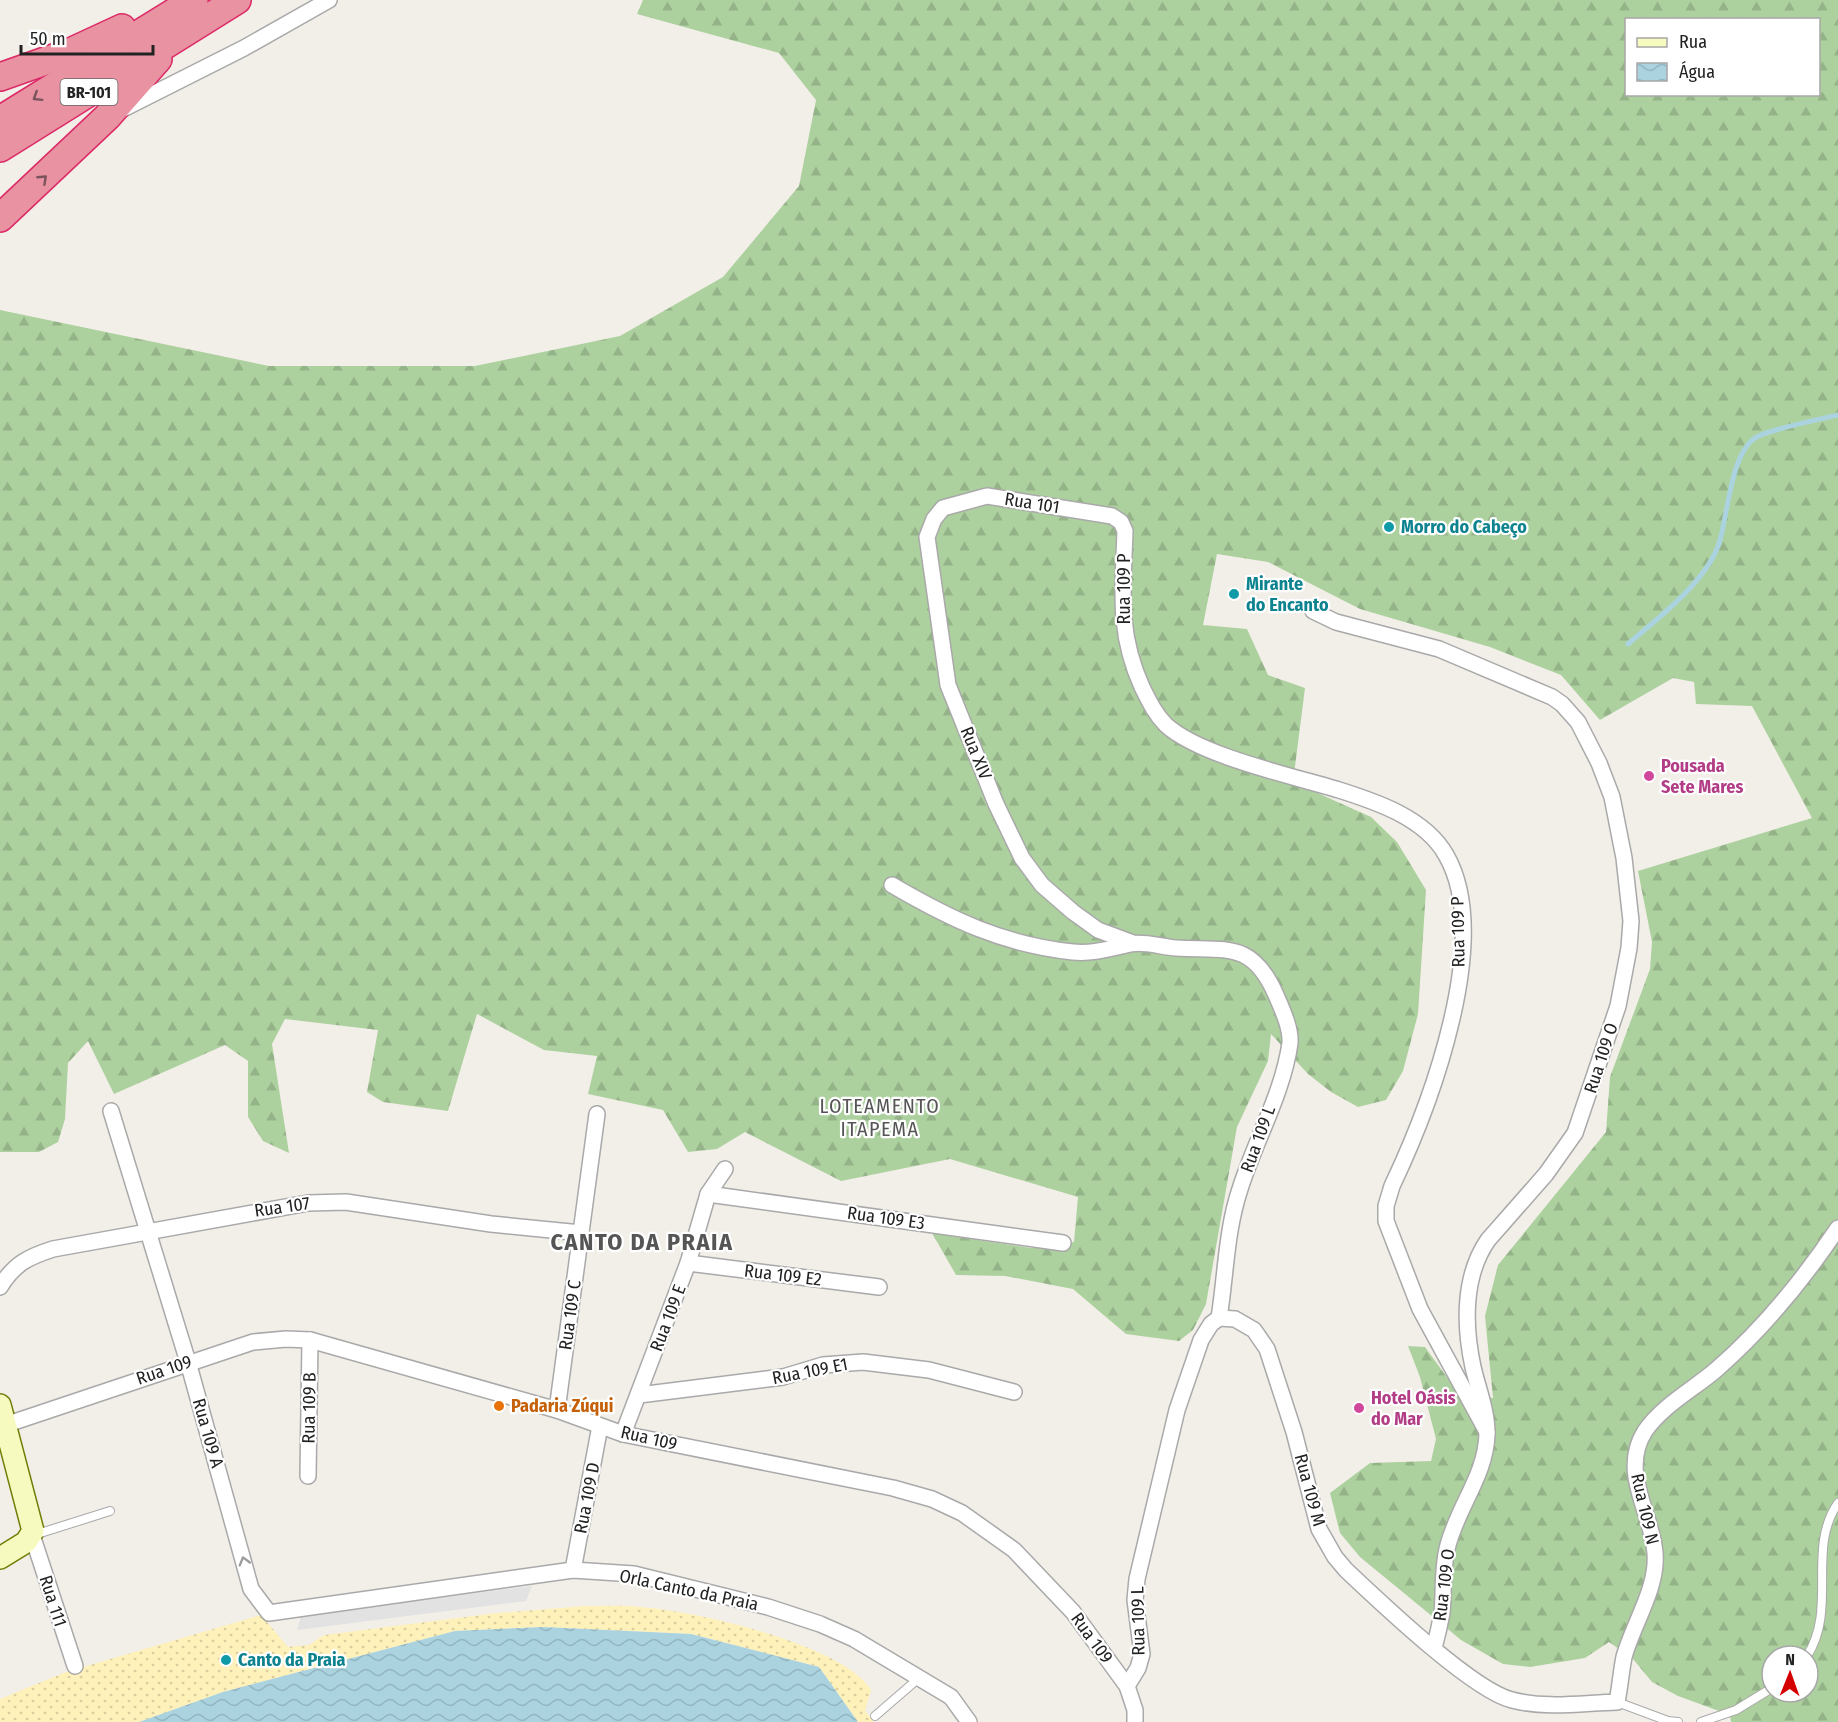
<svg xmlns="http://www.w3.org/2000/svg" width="1838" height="1722" viewBox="0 0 1838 1722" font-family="'Fira Sans Condensed',sans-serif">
<defs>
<pattern id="forest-firs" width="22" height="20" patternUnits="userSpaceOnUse" patternTransform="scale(1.5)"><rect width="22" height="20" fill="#add19e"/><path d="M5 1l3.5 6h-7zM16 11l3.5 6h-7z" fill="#95b388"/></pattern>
<pattern id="sand-dots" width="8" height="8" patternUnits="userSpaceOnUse" patternTransform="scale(1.5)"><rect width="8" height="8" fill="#fff1ba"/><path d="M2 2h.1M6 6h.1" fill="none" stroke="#dacea0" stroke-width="1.8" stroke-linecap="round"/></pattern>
<pattern id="water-waves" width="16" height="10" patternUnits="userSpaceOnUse" patternTransform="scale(1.5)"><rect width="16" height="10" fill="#aad3df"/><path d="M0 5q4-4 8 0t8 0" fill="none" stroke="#92b5bf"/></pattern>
</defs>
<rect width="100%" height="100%" fill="#f2efe9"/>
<path fill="url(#forest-firs)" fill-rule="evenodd" d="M 643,0 L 1838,0 L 1838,1722 L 1731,1722 L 1730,1715 L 1678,1696 L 1652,1682 L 1633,1659 L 1609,1642 L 1585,1658 L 1530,1667 L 1503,1664 L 1461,1640 L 1360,1557 L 1340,1533 L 1330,1493 L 1370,1463 L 1431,1461 L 1436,1439 L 1420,1377 L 1408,1346 L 1425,1347 L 1459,1394 L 1493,1398 L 1485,1316 L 1498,1265 L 1606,1132 L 1610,1077 L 1650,969 L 1652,942 L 1638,871 L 1812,818 L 1752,706 L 1696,704 L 1694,682 L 1673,678 L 1600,720 L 1561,675 L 1490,647 L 1360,609 L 1268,562 L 1217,554 L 1203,625 L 1247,629 L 1268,675 L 1305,688 L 1293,782 L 1371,817 L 1397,842 L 1426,890 L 1418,1014 L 1403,1071 L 1386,1100 L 1358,1107 L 1331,1092 L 1308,1074 L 1271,1034 L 1268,1061 L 1237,1127 L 1206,1304 L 1193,1330 L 1179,1341 L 1126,1334 L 1073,1289 L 1005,1276 L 956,1275 L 932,1233 L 1031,1248 L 1074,1242 L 1078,1197 L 950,1159 L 841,1181 L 745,1132 L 717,1149 L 688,1152 L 663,1110 L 588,1094 L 597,1056 L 544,1050 L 477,1014 L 448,1111 L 383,1102 L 367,1092 L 378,1030 L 285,1019 L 272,1044 L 289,1153 L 263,1141 L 248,1117 L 248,1061 L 225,1045 L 114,1094 L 88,1041 L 68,1063 L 65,1119 L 58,1142 L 39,1152 L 0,1152 L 0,310 L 269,366 L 475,366 L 620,336 L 723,277 L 799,186 L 816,100 L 779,53 L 637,14 ZM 1626,20 L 1818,20 L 1818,94 L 1626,94 ZM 1772,1656 L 1808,1656 L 1808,1692 L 1772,1692 Z"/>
<path fill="url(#sand-dots)" d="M 585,1606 C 604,1606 623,1605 641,1607 C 694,1611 843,1644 871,1690 L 865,1711 L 874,1722 L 858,1722 L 819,1667 L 691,1634 L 543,1627 L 455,1631 L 223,1692 L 139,1722 L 0,1722 L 0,1699 L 66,1672 L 261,1615 L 288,1647 L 309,1645 L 324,1635 L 497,1613 Z"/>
<path fill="#e2e2e2" d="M 532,1586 L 526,1601 L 297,1630 L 301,1616 Z"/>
<path fill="url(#water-waves)" d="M 543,1627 L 691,1634 L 819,1667 L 858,1722 L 139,1722 L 223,1692 L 455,1631 Z"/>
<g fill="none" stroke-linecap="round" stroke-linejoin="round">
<path stroke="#aad3df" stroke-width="5" d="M 1628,644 C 1659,617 1709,580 1720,540 C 1728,512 1731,454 1755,438 C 1766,430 1821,419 1838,415"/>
<g stroke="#a9a9a9" stroke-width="10">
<g id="lane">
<path d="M 34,1535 L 110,1511"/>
<path d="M 1807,1656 C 1838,1608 1806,1549 1838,1503"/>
<path d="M 1617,1702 L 1668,1721 L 1678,1722"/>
<path d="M 875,1716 L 919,1678"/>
<path d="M 1701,1722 L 1736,1710 L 1772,1688"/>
</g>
</g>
<g stroke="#a9a9a9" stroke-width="18">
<g id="street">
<path d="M 123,109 L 244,48 L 329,0"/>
<path d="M 1313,611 L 1336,622 L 1439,649 L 1552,697 L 1562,704 L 1578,722 L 1599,763 L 1612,797 L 1624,858 L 1631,921 L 1629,948 L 1618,1006 L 1575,1133 L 1546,1174 L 1488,1240 C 1463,1276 1464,1325 1473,1367 C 1478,1389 1487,1410 1487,1434 C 1486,1476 1456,1509 1447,1549 C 1442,1570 1444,1592 1442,1613 C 1440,1624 1437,1637 1434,1648"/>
<path d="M 892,885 C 950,919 1004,945 1073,952 C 1094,954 1111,948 1131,944 C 1143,941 1162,947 1176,948 C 1226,951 1252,940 1276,995 C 1282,1009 1291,1028 1290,1043 C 1283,1093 1255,1141 1240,1189 C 1226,1231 1226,1274 1219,1318 L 1211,1324 L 1201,1340 L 1177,1410 L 1137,1579 L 1135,1600 L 1142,1654 L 1138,1668 L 1127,1686"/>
<path d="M 1133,943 L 1098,930 L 1073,912 L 1042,885 L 1022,858 L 996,804 L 948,685 L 927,537 L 934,519 L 943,508 L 987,496 L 1112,516 L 1121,522 L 1125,531 C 1123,590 1117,632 1142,687 C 1149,701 1155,714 1166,725 C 1200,756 1293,776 1339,790 C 1377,802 1425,818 1446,855 C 1494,938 1430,1106 1392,1186 L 1386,1206 L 1386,1221 L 1420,1309 L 1487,1432"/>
<path d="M 111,1111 L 188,1362 L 251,1589 L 269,1613 L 573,1570 L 634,1574 L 768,1607 L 820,1624 L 854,1639 L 951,1697 L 969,1722"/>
<path d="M 708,1194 L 1063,1243"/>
<path d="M 688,1263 L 879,1287"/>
<path d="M 0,1287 C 14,1264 28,1257 53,1249 L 308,1203 L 346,1202 L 491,1224 L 581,1233"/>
<path d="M 1219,1318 L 1235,1319 L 1254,1330 L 1267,1349 L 1294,1432 L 1319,1529 L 1335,1557 L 1346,1570 C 1379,1601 1472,1690 1512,1700 C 1547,1709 1582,1703 1617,1702 C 1620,1687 1621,1672 1624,1657 C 1633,1624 1658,1588 1655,1553 C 1652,1512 1619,1472 1645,1431 C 1663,1405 1694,1389 1717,1369 C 1764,1328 1803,1280 1838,1228"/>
<path d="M 639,1395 L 783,1377 L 823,1365 L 863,1362 L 929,1370 L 1014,1392"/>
<path d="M 557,1410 L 597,1114"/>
<path d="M 5,1425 L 253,1342 L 286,1339 L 310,1340 L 557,1410 L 623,1434 L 893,1488 L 932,1499 L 962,1513 L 1014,1550 L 1073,1612 L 1127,1686 L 1135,1710 L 1135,1722"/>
<path d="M 623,1434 L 688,1263 L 708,1194 L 725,1169"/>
<path d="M 308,1476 L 310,1340"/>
<path d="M 32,1535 L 75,1666"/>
<path d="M 573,1570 L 600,1426"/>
</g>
</g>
<g stroke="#707d05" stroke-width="24">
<path id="secondary" d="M 0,1405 L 33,1531 L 26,1542 L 0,1558"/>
</g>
<g stroke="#dc2a67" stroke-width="30">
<g id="highway">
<path d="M 0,77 L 68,53 L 122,28"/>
<path d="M 0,120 L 194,0"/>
<path d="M 0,148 L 237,0"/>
<path d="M 0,218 L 107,117 L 158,59"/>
</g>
</g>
<use href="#lane" stroke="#fff" stroke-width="8"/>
<use href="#street" stroke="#fff" stroke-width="15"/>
<use href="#secondary" stroke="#f7fabf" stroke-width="21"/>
<use href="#highway" stroke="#e892a2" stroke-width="27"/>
</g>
<defs><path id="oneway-chevron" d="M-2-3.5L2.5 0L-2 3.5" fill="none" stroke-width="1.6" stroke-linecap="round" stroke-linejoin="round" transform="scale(1.5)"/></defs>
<g stroke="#7b545c">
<use href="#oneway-chevron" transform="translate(37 97) rotate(148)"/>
<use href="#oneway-chevron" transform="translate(43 179) rotate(-43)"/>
</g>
<use stroke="#9c9c9c" href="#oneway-chevron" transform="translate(244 1561) rotate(-106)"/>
<g fill="#0f9aa8" stroke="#fff" stroke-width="2">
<circle cx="1389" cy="527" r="6"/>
<circle cx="1234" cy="594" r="6"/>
<circle cx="226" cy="1660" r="6"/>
</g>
<g fill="#d1479c" stroke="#fff" stroke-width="2">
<circle cx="1649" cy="776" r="6"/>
<circle cx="1359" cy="1408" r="6"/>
</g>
<circle fill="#e8710a" stroke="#fff" stroke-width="2" cx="499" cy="1406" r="6"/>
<g text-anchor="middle" stroke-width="4.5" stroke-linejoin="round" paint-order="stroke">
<rect fill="#fff" stroke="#646464" stroke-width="1.5" x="60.5" y="79" width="57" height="26" rx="4.5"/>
<g font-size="16" font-weight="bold" fill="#222">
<text x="89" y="98">BR-101</text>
</g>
<g font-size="18" fill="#222" stroke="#fff">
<text transform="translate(1032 503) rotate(9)" y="6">Rua 101</text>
<text transform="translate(1124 589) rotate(-90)" y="6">Rua 109 P</text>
<text transform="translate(976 753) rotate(68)" y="6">Rua XIV</text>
<text transform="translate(1458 932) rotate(-91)" y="6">Rua 109 P</text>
<text transform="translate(1601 1058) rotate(-72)" y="6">Rua 109 O</text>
<text transform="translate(1258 1139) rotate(-70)" y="6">Rua 109 L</text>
<text transform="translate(282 1207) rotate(-8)" y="6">Rua 107</text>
<text transform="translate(886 1218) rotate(8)" y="6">Rua 109 E3</text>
<text transform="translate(783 1275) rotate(7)" y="6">Rua 109 E2</text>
<text transform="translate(570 1315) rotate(-82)" y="6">Rua 109 C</text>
<text transform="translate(668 1318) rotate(-69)" y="6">Rua 109 E</text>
<text transform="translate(164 1370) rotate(-19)" y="6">Rua 109</text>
<text transform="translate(810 1371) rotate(-11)" y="6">Rua 109 E1</text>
<text transform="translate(309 1408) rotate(-89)" y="6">Rua 109 B</text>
<text transform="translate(208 1433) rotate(74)" y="6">Rua 109 A</text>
<text transform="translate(649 1438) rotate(13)" y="6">Rua 109</text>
<text transform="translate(1310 1490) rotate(75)" y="6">Rua 109 M</text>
<text transform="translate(587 1498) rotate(-79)" y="6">Rua 109 D</text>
<text transform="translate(1645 1509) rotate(77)" y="6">Rua 109 N</text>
<text transform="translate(1444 1585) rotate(-83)" y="6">Rua 109 O</text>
<text transform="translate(689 1590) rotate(12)" y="6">Orla Canto da Praia</text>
<text transform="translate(53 1601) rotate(72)" y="6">Rua 111</text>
<text transform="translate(1138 1621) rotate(-91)" y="6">Rua 109 L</text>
<text transform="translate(1092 1638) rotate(54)" y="6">Rua 109</text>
</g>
<g font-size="18" font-weight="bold" fill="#0d838f" stroke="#fff" text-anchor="start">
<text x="1401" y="533">Morro do Cabeço</text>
<text x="1246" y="590">Mirante<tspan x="1246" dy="21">do Encanto</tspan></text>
<text x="238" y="1666">Canto da Praia</text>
</g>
<g font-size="18" font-weight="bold" fill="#b23c85" stroke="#fff" text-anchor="start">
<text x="1661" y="772">Pousada<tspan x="1661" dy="21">Sete Mares</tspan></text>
<text x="1371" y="1404">Hotel Oásis<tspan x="1371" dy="21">do Mar</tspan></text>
</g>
<g font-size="18" font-weight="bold" fill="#c56008" stroke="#fff" text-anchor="start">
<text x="511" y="1412">Padaria Zúqui</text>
</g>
<g font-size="20" letter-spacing="1.5" fill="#555" stroke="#fff">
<text x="880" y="1113">LOTEAMENTO<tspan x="880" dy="23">ITAPEMA</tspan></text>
</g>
<g font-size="24" font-weight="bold" letter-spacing="1.5" fill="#555" stroke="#fff">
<text x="642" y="1250">CANTO DA PRAIA</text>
</g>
</g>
<rect x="1625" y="18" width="195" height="78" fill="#ffffff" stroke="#a7a7a7" stroke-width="1.5"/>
<rect x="1637" y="38" width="30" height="9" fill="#f7fabf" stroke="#a7a7a7" stroke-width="1.5"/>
<text x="1679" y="48" font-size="18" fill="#222222">Rua</text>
<rect x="1637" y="63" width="30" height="18" fill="url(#water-waves)" stroke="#a7a7a7" stroke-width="1.5"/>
<text x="1679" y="78" font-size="18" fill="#222222">Água</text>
<g transform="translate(1790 1674) rotate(1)"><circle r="28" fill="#ffffff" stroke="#a7a7a7" stroke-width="1.5"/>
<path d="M0-4.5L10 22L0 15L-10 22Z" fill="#d40000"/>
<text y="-9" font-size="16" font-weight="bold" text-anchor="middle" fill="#222222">N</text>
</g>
<path d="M21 45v9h132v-9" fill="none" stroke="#222222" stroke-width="3"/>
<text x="30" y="45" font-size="18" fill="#222222" stroke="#ffffff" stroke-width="4.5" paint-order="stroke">50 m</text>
</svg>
